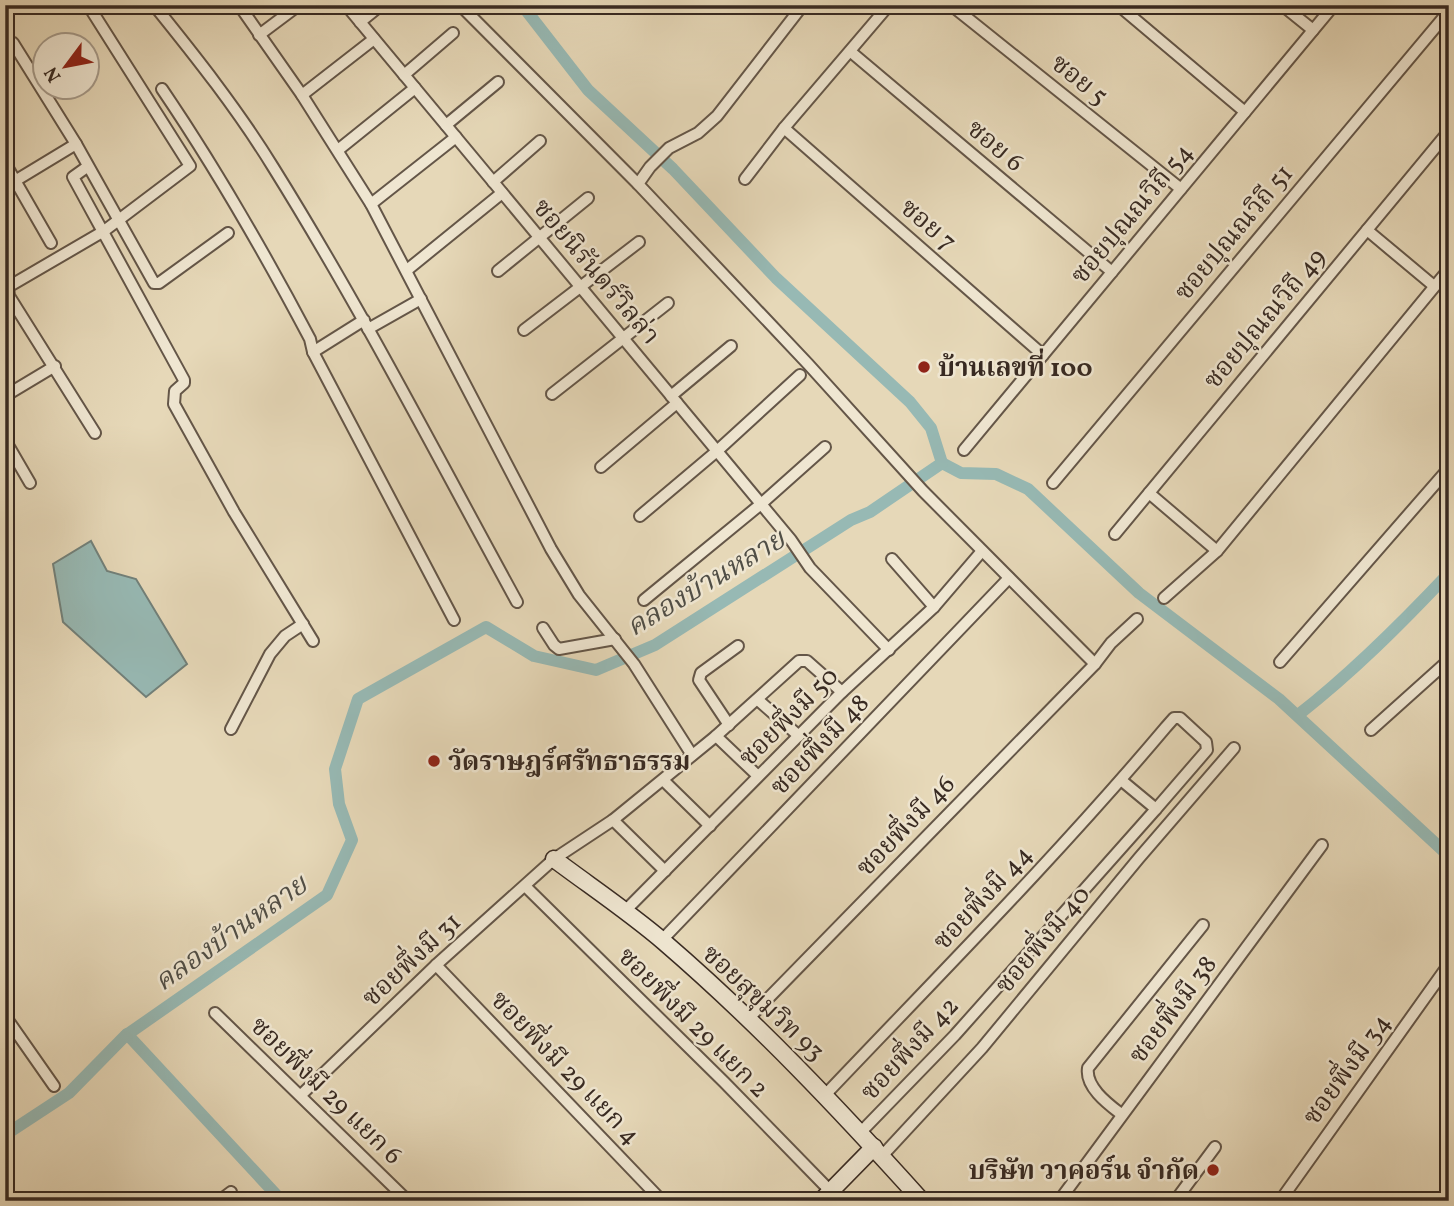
<svg xmlns="http://www.w3.org/2000/svg" width="1454" height="1206" viewBox="0 0 1454 1206" font-family="Vollkorn,'Noto Serif Thai',serif">
<rect width="100%" height="100%" fill="#e6d8b8"/>
<filter id="stains"><feTurbulence type="fractalNoise" baseFrequency=".00286" numOctaves="4"/><feColorMatrix values="0 0 0 0 .2 0 0 0 0 .09 0 0 0 0 .02 0 0 0 .5 -.17"/></filter>
<radialGradient id="worn" r=".72"><stop offset=".6" stop-color="#630" stop-opacity="0"/><stop offset="1" stop-color="#630" stop-opacity=".3"/></radialGradient>
<path fill="#97b9b4" stroke="#71807a" stroke-width="2" d="M 91,541 L 107,571 L 136,579 L 187,664 L 146,697 L 63,622 L 53,564 Z"/>
<g fill="none" stroke-linecap="round" stroke-linejoin="round">
<g stroke="#97b9b4" stroke-width="12">
<path d="M 942,463 L 961,473 L 996,474 L 1028,489 L 1139,593 L 1279,699 L 1449,856"/>
<path d="M 1298,715 C 1353,672 1401,624 1449,573"/>
<path d="M 127,1034 L 282,1201"/>
<path d="M 5,1135 L 69,1093 L 125,1036 L 327,895 L 352,840 L 339,804 L 335,769 L 358,699 L 486,627 L 534,656 L 596,670 L 655,645 L 851,520 L 870,512 L 942,463 L 931,428 L 910,402 L 776,278 L 673,169 L 588,90 L 522,5"/>
</g>
<g stroke="#645648" stroke-width="14">
<g id="street">
<path d="M 154,5 C 196,57 238,110 273,167 C 361,308 437,456 517,602"/>
<path d="M 239,5 L 302,95 L 371,204 L 551,549 L 579,595 L 634,664 L 692,755"/>
<path d="M 346,5 L 791,540 L 810,568 L 889,650"/>
<path d="M 460,5 L 638,184 L 808,364 L 923,491 L 1095,664"/>
<path d="M 951,5 L 1181,189"/>
<path d="M 1118,5 L 1245,112"/>
<path d="M 1282,5 L 1313,30"/>
<path d="M 90,8 L 190,166 L 104,231 L 8,287 L 9,296 L 95,433"/>
<path d="M 575,8 L 577,5"/>
<path d="M 360,22 L 381,5"/>
<path d="M 259,35 L 299,5"/>
<path d="M 5,45 L 13,43 L 76,144 L 154,283 L 159,283 L 228,233"/>
<path d="M 851,52 L 1112,272"/>
<path d="M 404,75 L 453,33"/>
<path d="M 162,89 C 217,170 264,252 310,339 L 313,352 L 454,620"/>
<path d="M 302,95 L 374,39"/>
<path d="M 446,125 L 498,82"/>
<path d="M 784,128 L 1043,355"/>
<path d="M 338,150 L 415,88"/>
<path d="M 5,163 L 51,243"/>
<path d="M 87,167 L 73,177 L 184,380 L 184,383 L 175,391 L 174,404 L 234,512 L 313,641"/>
<path d="M 745,179 L 784,128 L 889,5"/>
<path d="M 493,182 L 540,141"/>
<path d="M 638,184 L 650,167 L 669,148 L 698,133 L 717,116 L 803,5"/>
<path d="M 5,187 L 76,144"/>
<path d="M 371,204 L 456,137"/>
<path d="M 1367,230 L 1434,286"/>
<path d="M 407,270 L 502,193"/>
<path d="M 498,271 L 588,198"/>
<path d="M 368,329 L 421,299"/>
<path d="M 524,330 L 639,242"/>
<path d="M 313,352 L 364,320"/>
<path d="M 552,394 L 668,303"/>
<path d="M 5,396 L 55,366"/>
<path d="M 671,396 L 731,346"/>
<path d="M 5,440 L 30,483"/>
<path d="M 964,450 L 1334,5"/>
<path d="M 601,467 L 677,403"/>
<path d="M 1053,483 L 1449,11"/>
<path d="M 1149,493 L 1217,551"/>
<path d="M 640,516 L 717,451 L 800,375"/>
<path d="M 1115,534 L 1449,131"/>
<path d="M 892,559 L 934,607"/>
<path d="M 1164,598 L 1217,551 L 1449,269"/>
<path d="M 644,600 L 761,504 L 825,447"/>
<path d="M 543,628 L 554,645 L 559,649 L 615,639"/>
<path d="M 1280,662 L 1449,468"/>
<path d="M 758,700 L 799,736"/>
<path d="M 729,725 L 699,680 L 701,673 L 738,646"/>
<path d="M 231,729 L 270,654 L 285,636 L 303,624"/>
<path d="M 1371,730 L 1449,660"/>
<path d="M 716,736 L 758,776"/>
<path d="M 663,780 L 710,826"/>
<path d="M 613,820 L 665,871"/>
<path d="M 525,886 L 724,1082 L 840,1201"/>
<path d="M 624,912 L 842,692 L 934,607 L 982,551"/>
<path d="M 662,940 L 1009,578"/>
<path d="M 436,965 L 662,1201"/>
<path d="M 215,1013 L 408,1201"/>
<path d="M 5,1016 L 54,1086"/>
<path d="M 748,1019 L 1095,664 L 1111,643 L 1137,619"/>
<path d="M 826,1094 C 941,973 1059,854 1166,727 L 1174,718 L 1180,718 L 1206,742 L 1207,750 L 1156,809"/>
<path d="M 301,1095 L 436,965 L 554,859 L 613,820 L 716,736 L 799,661 L 807,661 L 842,692"/>
<path d="M 1121,1114 C 1108,1104 1085,1087 1088,1068 L 1203,925"/>
<path d="M 860,1133 L 955,1035 L 1156,809 L 1121,780"/>
<path d="M 882,1156 L 982,1048 L 1139,858 L 1234,748"/>
<path d="M 219,1201 L 231,1192"/>
<path d="M 1059,1201 L 1322,845"/>
<path d="M 1175,1201 L 1215,1147"/>
<path d="M 1280,1201 L 1449,964"/>
<path d="M 1445,1201 L 1449,1194"/>
</g>
</g>
<g stroke="#382a22" stroke-width="19">
<g id="secondary">
<path d="M 554,859 C 590,886 629,912 664,942 C 757,1022 840,1110 922,1201"/>
<path d="M 821,1201 L 874,1147"/>
</g>
</g>
<use href="#street" stroke="#efe6d1" stroke-width="10"/>
<use href="#secondary" stroke="#efe6d1" stroke-width="16"/>
</g>
<g fill="#8f2418" stroke="#efe6d1" stroke-width="2.5">
<circle cx="924" cy="367" r="7"/>
<circle cx="434" cy="761" r="7"/>
<circle cx="1213" cy="1170" r="7"/>
</g>
<g text-anchor="middle" stroke-width="5" stroke-linejoin="round" paint-order="stroke">
<g font-size="26" fill="#382a22" stroke="#efe6d1">
<text transform="translate(1080 79) rotate(39)" y="9">ซอย 5</text>
<text transform="translate(996 145) rotate(40)" y="9">ซอย 6</text>
<text transform="translate(1131 213) rotate(-50)" y="9">ซอยปุณณวิถี 54</text>
<text transform="translate(929 224) rotate(41)" y="9">ซอย 7</text>
<text transform="translate(1233 232) rotate(-50)" y="9">ซอยปุณณวิถี 51</text>
<text transform="translate(597 271) rotate(50)" y="9">ซอยนิรันดร์วิลล่า</text>
<text transform="translate(1264 318) rotate(-50)" y="9">ซอยปุณณวิถี 49</text>
<text transform="translate(788 716) rotate(-45)" y="9">ซอยพึ่งมี 50</text>
<text transform="translate(819 744) rotate(-46)" y="9">ซอยพึ่งมี 48</text>
<text transform="translate(905 825) rotate(-46)" y="9">ซอยพึ่งมี 46</text>
<text transform="translate(982 897) rotate(-47)" y="9">ซอยพึ่งมี 44</text>
<text transform="translate(1042 939) rotate(-50)" y="9">ซอยพึ่งมี 40</text>
<text transform="translate(411 959) rotate(-43)" y="9">ซอยพึ่งมี 31</text>
<text transform="translate(764 1002) rotate(43)" y="9">ซอยสุขุมวิท 93</text>
<text transform="translate(1172 1009) rotate(-53)" y="9">ซอยพึ่งมี 38</text>
<text transform="translate(694 1022) rotate(45)" y="9">ซอยพึ่งมี 29 แยก 2</text>
<text transform="translate(909 1048) rotate(-47)" y="9">ซอยพึ่งมี 42</text>
<text transform="translate(566 1067) rotate(46)" y="9">ซอยพึ่งมี 29 แยก 4</text>
<text transform="translate(1346 1069) rotate(-54)" y="9">ซอยพึ่งมี 34</text>
<text transform="translate(327 1090) rotate(44)" y="9">ซอยพึ่งมี 29 แยก 6</text>
</g>
<g font-size="26" font-weight="bold" fill="#382a22" stroke="#efe6d1" text-anchor="start">
<text x="938" y="376">บ้านเลขที่ 100</text>
<text x="448" y="770">วัดราษฎร์ศรัทธาธรรม</text>
<text x="1199" y="1179" text-anchor="end">บริษัท วาคอร์น จำกัด</text>
</g>
<g font-size="28" font-style="italic" fill="#504e46" stroke="#efe6d1">
<text transform="translate(705 582) rotate(-31)" y="10">คลองบ้านหลาย</text>
<text transform="translate(230 932) rotate(-35)" y="10">คลองบ้านหลาย</text>
</g>
</g>
<rect width="1454" height="1206" fill="none" stroke="#e6d8b8" stroke-width="28"/>
<rect x="7" y="7" width="1440" height="1192" fill="none" stroke="#382a22" stroke-width="3.5"/>
<rect x="14" y="14" width="1426" height="1178" fill="none" stroke="#382a22" stroke-width="2"/>
<g transform="translate(66 66) rotate(238)"><circle r="33" fill="#efe6d1" stroke="#a69b8b" stroke-width="2"/>
<path d="M0-5L12 26L0 18L-12 26Z" fill="#8f2418"/>
<text y="-10" font-size="19" font-weight="bold" text-anchor="middle" fill="#382a22">N</text>
</g>
<rect width="100%" height="100%" filter="url(#stains)"/>
<rect width="100%" height="100%" fill="url(#worn)"/>
</svg>
